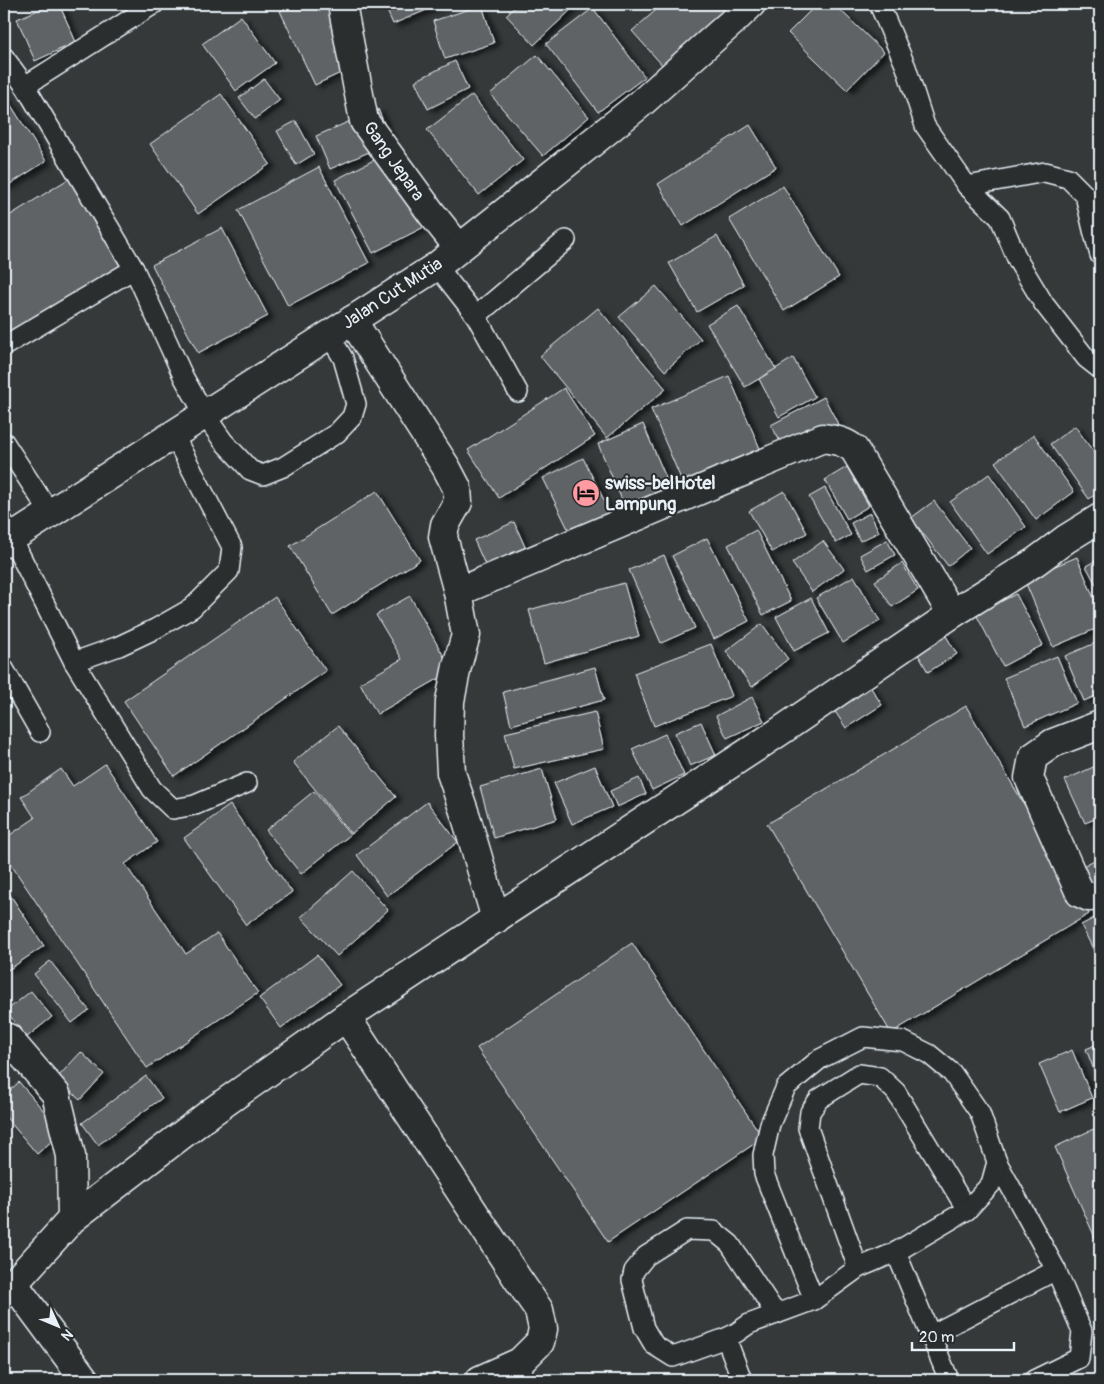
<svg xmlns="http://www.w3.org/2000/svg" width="1104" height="1384" viewBox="0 0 1104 1384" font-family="Pangolin,sans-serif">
<defs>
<filter id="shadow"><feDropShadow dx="5.5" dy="3" stdDeviation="2.5" flood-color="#0009"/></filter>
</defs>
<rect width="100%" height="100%" fill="#35393a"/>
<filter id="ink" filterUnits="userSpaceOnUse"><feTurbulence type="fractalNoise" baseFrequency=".02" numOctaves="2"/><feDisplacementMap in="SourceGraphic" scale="10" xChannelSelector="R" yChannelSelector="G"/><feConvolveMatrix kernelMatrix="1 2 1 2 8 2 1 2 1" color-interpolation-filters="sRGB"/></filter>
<g filter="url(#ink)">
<g fill="#5f6365" stroke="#e8f1f8" filter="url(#shadow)">
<path d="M 52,4 L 59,4 L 76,42 L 35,61 L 17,19 Z"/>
<path d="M 296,4 L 334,4 L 362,63 L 315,85 L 280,11 Z"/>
<path d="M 384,4 L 441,4 L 393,24 Z"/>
<path d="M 518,4 L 573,4 L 575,6 L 534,45 L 506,15 Z"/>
<path d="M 663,4 L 729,4 L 731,6 L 663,66 L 632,31 Z"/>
<path d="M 817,4 L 834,4 L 884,52 L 847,90 L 788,33 Z"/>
<path d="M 482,5 L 494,43 L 445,59 L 433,21 Z"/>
<path d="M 593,8 L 645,77 L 598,112 L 546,44 Z"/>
<path d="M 241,16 L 275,63 L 236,91 L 202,44 Z"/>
<path d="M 537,55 L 589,117 L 543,156 L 490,94 Z"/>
<path d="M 455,61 L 468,89 L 428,109 L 415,81 Z"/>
<path d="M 264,79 L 280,100 L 255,119 L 239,98 Z"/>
<path d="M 4,94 L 46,161 L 4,188 Z"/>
<path d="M 221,94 L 270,164 L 198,214 L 150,144 Z"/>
<path d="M 472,95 L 523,160 L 479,195 L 427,130 Z"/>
<path d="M 378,109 L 392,142 L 330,169 L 316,136 Z"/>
<path d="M 296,121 L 314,154 L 296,165 L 277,131 Z"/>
<path d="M 750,125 L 776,167 L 683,226 L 658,184 Z"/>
<path d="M 397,148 L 434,222 L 373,253 L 335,180 Z"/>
<path d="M 319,167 L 369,263 L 288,306 L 238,210 Z"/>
<path d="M 70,178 L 124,265 L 4,336 L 4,219 Z"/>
<path d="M 783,186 L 839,277 L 784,311 L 729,219 Z"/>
<path d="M 222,228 L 268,316 L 198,353 L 152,265 Z"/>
<path d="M 717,236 L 744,285 L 697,312 L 669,263 Z"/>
<path d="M 656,286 L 701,339 L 665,371 L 619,317 Z"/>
<path d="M 738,306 L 776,369 L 745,387 L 707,324 Z"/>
<path d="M 598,308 L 666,389 L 607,438 L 540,356 Z"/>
<path d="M 793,358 L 815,397 L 779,417 L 759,379 Z"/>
<path d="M 729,376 L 761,451 L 684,486 L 651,409 Z"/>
<path d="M 564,388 L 595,436 L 499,498 L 468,450 Z"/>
<path d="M 824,397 L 838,424 L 786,452 L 771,425 Z"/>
<path d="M 643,424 L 673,494 L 628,514 L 598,444 Z"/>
<path d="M 1075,426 L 1100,461 L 1100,491 L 1089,499 L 1050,444 Z"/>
<path d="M 1034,435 L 1074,492 L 1036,520 L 995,462 Z"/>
<path d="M 583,458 L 615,522 L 574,541 L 543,478 Z"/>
<path d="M 847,467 L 869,506 L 847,519 L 825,480 Z"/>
<path d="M 989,474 L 1026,527 L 987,554 L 950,502 Z"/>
<path d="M 825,488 L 851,535 L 836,543 L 809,497 Z"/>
<path d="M 377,491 L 420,560 L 332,615 L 290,546 Z"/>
<path d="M 784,491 L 807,533 L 772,552 L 749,511 Z"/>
<path d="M 934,501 L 970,548 L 948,566 L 911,518 Z"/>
<path d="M 870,513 L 879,532 L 860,541 L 851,523 Z"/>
<path d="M 514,522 L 526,549 L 486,567 L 474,540 Z"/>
<path d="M 756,530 L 791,601 L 763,615 L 728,545 Z"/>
<path d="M 707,538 L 749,621 L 714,639 L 672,556 Z"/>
<path d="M 887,540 L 895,555 L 868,570 L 860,555 Z"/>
<path d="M 823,541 L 844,569 L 812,592 L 792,563 Z"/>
<path d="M 664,555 L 695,628 L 661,643 L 629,570 Z"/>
<path d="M 1077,557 L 1100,613 L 1100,627 L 1053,647 L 1024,579 Z"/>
<path d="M 1100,558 L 1100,592 L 1086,566 Z"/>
<path d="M 902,563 L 918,590 L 892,607 L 875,581 Z"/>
<path d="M 854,576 L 880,621 L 843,643 L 816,598 Z"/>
<path d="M 624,583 L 639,636 L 544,663 L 529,610 Z"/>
<path d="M 1016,594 L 1043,645 L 1003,666 L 976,614 Z"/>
<path d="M 410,596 L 452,671 L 377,714 L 360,683 L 402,659 L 376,615 Z"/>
<path d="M 275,597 L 326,671 L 174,776 L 124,701 Z"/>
<path d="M 811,598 L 829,633 L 794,651 L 776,617 Z"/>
<path d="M 762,624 L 788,659 L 752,687 L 726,651 Z"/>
<path d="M 943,631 L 957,654 L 928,672 L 915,649 Z"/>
<path d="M 1100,641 L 1100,694 L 1084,701 L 1065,656 Z"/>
<path d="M 711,644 L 732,696 L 654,726 L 634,673 Z"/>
<path d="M 1057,656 L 1077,703 L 1025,726 L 1004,678 Z"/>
<path d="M 595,667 L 604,700 L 511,725 L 503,692 Z"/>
<path d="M 866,680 L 882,705 L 846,728 L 830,704 Z"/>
<path d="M 752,697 L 764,721 L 727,738 L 716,716 Z"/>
<path d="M 966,706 L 1089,914 L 891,1033 L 767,824 Z"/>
<path d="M 595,712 L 604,749 L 514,769 L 505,733 Z"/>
<path d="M 701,722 L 716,755 L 690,766 L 675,733 Z"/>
<path d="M 338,726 L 396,797 L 351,834 L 293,762 Z"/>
<path d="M 665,734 L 684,775 L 652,790 L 632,749 Z"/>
<path d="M 105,764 L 157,842 L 125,864 L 186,954 L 217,933 L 258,993 L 147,1068 L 4,854 L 4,839 L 35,818 L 21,797 L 61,769 L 73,786 Z"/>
<path d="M 1100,764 L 1100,817 L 1085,823 L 1065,780 Z"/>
<path d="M 595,766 L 612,807 L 572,824 L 554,783 Z"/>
<path d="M 542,769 L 557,819 L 494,838 L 480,787 Z"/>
<path d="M 639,778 L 646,794 L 617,807 L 610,791 Z"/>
<path d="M 314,791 L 350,835 L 301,874 L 266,830 Z"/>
<path d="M 427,802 L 458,842 L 387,896 L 357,855 Z"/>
<path d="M 230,805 L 292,892 L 246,925 L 184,838 Z"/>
<path d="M 1100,857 L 1100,885 L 1095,888 L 1083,866 Z"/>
<path d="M 353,871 L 388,910 L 337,956 L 301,917 Z"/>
<path d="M 9,893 L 44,946 L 8,970 L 4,964 L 4,897 Z"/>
<path d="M 1100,915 L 1100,963 L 1081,925 Z"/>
<path d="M 632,943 L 763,1138 L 608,1242 L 477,1048 Z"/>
<path d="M 317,955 L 340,985 L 281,1028 L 259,998 Z"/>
<path d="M 50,961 L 89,1010 L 72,1023 L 34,974 Z"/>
<path d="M 31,991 L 52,1017 L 27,1037 L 6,1011 Z"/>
<path d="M 1100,1043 L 1100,1086 L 1086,1049 Z"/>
<path d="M 1072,1050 L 1092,1098 L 1060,1112 L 1039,1064 Z"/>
<path d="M 81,1052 L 104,1074 L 80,1100 L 57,1078 Z"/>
<path d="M 146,1076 L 162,1098 L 98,1145 L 82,1123 Z"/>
<path d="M 19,1082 L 62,1132 L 37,1154 L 4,1115 L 4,1096 Z"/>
<path d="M 1100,1126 L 1100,1249 L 1055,1147 Z"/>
</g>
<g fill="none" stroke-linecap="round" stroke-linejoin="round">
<g stroke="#e8f1f8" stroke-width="22">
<g id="service">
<path d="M 879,4 L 906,67 L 925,126 L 967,186 L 1000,218 L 1018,261 L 1044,304 L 1086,358 L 1100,369"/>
<path d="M 4,57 L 25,86 L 134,269 L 184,378 L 205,415 L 223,441 L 250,470 L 263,475 L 283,467 L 337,433 L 352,417 L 356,404 L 343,358 L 329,335"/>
<path d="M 25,86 L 154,4"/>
<path d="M 967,186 L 1045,172 L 1068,178 L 1085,195 L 1093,230 L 1100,255"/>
<path d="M 437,266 L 476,316 L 518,392"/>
<path d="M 476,316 L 566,240"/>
<path d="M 4,346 L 134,269"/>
<path d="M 4,442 L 50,513"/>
<path d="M 4,523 L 74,662 L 152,789 L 173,809 L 195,805 L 247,783"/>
<path d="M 74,662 L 119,646 L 155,629 L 192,608 L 229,571 L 232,547 L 173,434"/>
<path d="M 4,669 L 40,732"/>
<path d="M 997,1162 L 1056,1270 L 1082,1331 L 1079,1358 L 1034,1380"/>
<path d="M 858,1268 L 808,1128 L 810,1112 L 819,1099 L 859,1074 L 880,1077 L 896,1092 L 967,1210"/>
<path d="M 814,1300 L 764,1174 L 763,1155 L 770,1124 L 786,1087 L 820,1059 L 863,1037 L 903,1041 L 929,1054 L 952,1073 L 980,1113 L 997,1162 L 991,1184 L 967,1210 L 896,1252"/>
<path d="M 931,1335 L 1056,1270"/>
<path d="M 726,1338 L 673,1357 L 654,1345 L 644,1328 L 632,1280 L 634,1271 L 646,1256 L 687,1230 L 714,1231 L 730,1244 L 776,1314"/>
<path d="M 742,1380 L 726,1338 L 736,1333 L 749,1324 L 814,1300 L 858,1268 L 896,1252 L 949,1380"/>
</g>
</g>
<g stroke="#e8f1f8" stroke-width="31">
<g id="minor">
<path d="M 342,4 L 364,121 L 432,214 L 459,248"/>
<path d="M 352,320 L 446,467 L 457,488 L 458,502 L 445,525 L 443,537 L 458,592 L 466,635 L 457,666 L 450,701 L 449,735 L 451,773 L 466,817 L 496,919"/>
<path d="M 458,592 L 823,438 C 835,440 844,441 854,449 L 952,614"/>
<path d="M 1100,725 L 1053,743 L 1033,757 L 1029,778 L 1080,893 L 1089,897 L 1100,896"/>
<path d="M 346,1017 L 517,1278 L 539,1310 L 543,1329 L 540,1342 L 520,1362 L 480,1380"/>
<path d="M 8,1038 L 56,1094 L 71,1156 L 72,1219"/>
<path d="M 13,1283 L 85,1380"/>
<path d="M 4,1294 L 72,1219 L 213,1111 L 346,1017 L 779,732 L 952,614 L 1035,562 L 1066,539 L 1100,518"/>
</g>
</g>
<g stroke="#e8f1f8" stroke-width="31">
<path id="secondary" d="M 4,543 L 437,266 L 539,185 L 639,105 L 731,23 L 751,4"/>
</g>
<use href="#service" stroke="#2a2d2e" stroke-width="19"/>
<use href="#minor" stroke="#2a2d2e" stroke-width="28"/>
<use href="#secondary" stroke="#2a2d2e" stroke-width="28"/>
</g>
</g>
<defs>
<g id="hotel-disc" transform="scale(1.4375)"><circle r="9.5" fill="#ff9aa2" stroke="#2a2d2e"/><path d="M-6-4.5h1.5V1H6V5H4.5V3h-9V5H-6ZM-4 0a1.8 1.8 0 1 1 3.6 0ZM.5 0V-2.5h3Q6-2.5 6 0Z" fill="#111"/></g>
</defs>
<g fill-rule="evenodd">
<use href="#hotel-disc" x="586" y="493"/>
</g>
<g text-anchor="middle" stroke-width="4" stroke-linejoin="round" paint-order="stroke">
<g font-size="18" fill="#e8f1f8" stroke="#2a2d2e">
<text transform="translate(394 161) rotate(55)" y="6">Gang Jepara</text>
<text transform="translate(392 293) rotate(-33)" y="6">Jalan Cut Mutia</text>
</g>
<g font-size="18" font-weight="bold" fill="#e8f1f8" stroke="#2a2d2e" text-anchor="start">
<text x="605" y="489">swiss-belHotel<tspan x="605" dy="21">Lampung</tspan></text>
</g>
</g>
<rect width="1104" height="1384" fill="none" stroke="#2a2d2e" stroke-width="20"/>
<rect x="10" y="10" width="1084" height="1364" fill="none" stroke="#e8f1f8" stroke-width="2" filter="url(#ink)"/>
<g transform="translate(58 1326) rotate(134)" stroke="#2a2d2e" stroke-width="4" paint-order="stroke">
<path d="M0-4L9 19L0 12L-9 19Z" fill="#e8f1f8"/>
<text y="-8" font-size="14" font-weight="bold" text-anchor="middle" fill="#e8f1f8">N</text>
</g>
<path d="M912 1342v8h102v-8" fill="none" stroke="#e8f1f8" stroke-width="2.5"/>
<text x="919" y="1342" font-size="15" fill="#e8f1f8" stroke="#2a2d2e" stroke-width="4" paint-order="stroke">20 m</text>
</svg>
